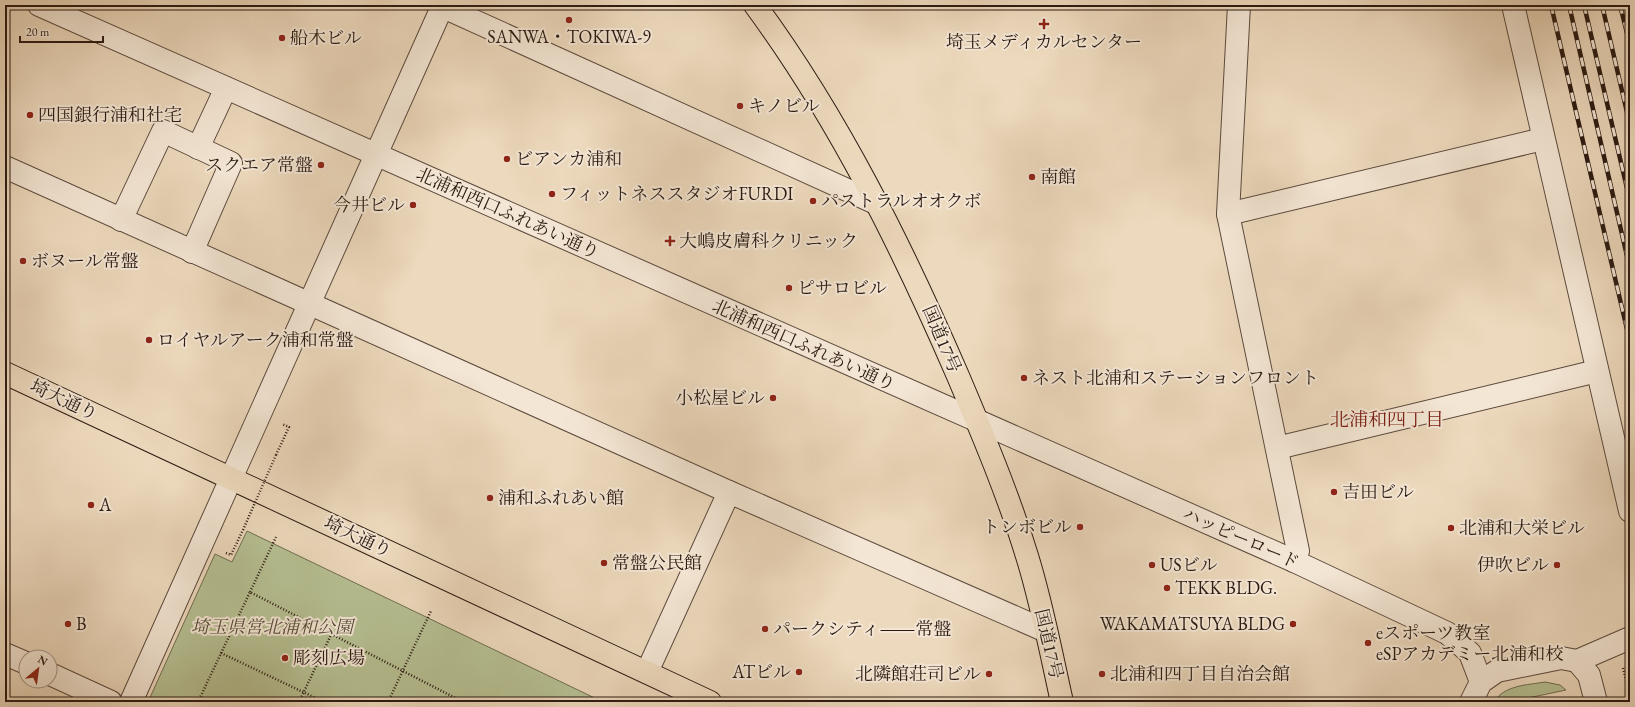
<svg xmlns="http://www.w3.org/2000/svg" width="1635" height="707" viewBox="0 0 1635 707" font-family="'EB Garamond','Noto Serif JP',serif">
<rect width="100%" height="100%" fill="#edd9bd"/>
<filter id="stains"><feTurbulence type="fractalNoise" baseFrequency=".005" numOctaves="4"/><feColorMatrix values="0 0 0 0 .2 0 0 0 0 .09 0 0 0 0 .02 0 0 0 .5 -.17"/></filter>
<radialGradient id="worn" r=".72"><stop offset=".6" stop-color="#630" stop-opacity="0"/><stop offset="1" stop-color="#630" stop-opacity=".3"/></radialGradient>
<g fill="#b6c093" stroke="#706d52">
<path d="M 247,531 L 603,702 L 148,702 L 215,554 L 232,562 Z"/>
<path d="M 1545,682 L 1560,685 L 1566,690 L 1509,702 L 1494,702 C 1504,685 1528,685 1545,682 Z"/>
</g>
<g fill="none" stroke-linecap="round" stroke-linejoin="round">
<g stroke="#5c4a3d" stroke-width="24">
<g id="minor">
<path d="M 39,5 L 1294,561 L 1447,633 L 1470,653 L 1481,682"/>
<path d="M 439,5 L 878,204"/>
<path d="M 1239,5 L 1228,214 L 1298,551 L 1294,561"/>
<path d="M 1513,5 L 1630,511"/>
<path d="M 198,148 L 226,88"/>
<path d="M 5,167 L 729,492 L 1046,631"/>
<path d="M 1228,214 L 1543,139"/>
<path d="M 121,220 L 163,131 L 231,163 L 192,252"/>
<path d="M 1277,448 L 1597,371"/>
<path d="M 5,654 L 26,663"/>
<path d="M 1577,661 L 1630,638"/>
<path d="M 647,672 L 729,492"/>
<path d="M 50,674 L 111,702"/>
<path d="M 131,702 L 443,5"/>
<path d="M 1471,702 L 1481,682 L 1497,671 L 1561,658 L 1577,661 L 1589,675 L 1596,702"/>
</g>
</g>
<g stroke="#2b1a12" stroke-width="24">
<g id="highway">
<path d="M 755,5 C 839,119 902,247 958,376 C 983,435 1008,494 1027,556 C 1042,604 1051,653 1062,702"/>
<path d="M 5,373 L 710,702"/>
</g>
</g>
<g stroke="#2b1a12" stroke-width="2.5" stroke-dasharray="1 2" stroke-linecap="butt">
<path d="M 276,455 L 289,427 L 282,424"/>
<path d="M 226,553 L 231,555 L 243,530"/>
<path d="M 250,592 L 276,537"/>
<path d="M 221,653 L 324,702"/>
<path d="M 1623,668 L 1630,696"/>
<path d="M 198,702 L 250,592 L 463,702"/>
<path d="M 299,702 L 331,635"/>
<path d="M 388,702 L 431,611"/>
</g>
<use href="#minor" stroke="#f3e6d4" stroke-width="22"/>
<use href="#highway" stroke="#edd9bd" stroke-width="22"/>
<g stroke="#2b1a12" stroke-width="4.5">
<g id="rail">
<path d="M 1551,5 L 1630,342"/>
<path d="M 1569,5 L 1630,269"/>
<path d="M 1584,5 L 1630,201"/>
<path d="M 1602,5 L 1630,125"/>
<path d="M 1620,5 L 1630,45"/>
</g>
</g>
<use href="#rail" stroke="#f3e6d4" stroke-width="3" stroke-dasharray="9" stroke-linecap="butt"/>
<path stroke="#2b1a12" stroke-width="2.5" stroke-dasharray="1 2" stroke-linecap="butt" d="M 243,530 L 276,455"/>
</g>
<g fill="#8f2418" stroke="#f3e6d4" stroke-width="1.5">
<circle cx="569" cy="20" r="4"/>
<path d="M1042 18h4v4h4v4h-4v4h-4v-4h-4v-4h4z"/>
<circle cx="282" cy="38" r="4"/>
<circle cx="740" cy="106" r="4"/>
<circle cx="30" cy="115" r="4"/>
<circle cx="507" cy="159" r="4"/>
<circle cx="321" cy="165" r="4"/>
<circle cx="1032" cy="177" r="4"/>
<circle cx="552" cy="194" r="4"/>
<circle cx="813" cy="201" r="4"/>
<circle cx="413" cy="205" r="4"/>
<path d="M668 235h4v4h4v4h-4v4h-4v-4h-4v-4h4z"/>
<circle cx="23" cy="261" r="4"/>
<circle cx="789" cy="288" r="4"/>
<circle cx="149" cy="340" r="4"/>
<circle cx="1024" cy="378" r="4"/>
<circle cx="773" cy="398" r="4"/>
<circle cx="1334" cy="492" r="4"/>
<circle cx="490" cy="498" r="4"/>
<circle cx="91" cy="505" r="4"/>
<circle cx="1080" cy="527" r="4"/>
<circle cx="1451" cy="528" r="4"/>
<circle cx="604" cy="563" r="4"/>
<circle cx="1152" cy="565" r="4"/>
<circle cx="1557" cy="565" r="4"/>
<circle cx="1167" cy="588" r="4"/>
<circle cx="68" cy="624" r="4"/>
<circle cx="1293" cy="624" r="4"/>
<circle cx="765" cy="629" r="4"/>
<circle cx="1368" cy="643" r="4"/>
<circle cx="285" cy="658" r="4"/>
<circle cx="799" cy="672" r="4"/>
<circle cx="989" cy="674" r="4"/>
<circle cx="1102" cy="674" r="4"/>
</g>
<g text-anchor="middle" stroke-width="4" stroke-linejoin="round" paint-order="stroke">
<g font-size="18" fill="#2b1a12" stroke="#f3e6d4" text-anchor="start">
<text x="569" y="43" text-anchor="middle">SANWA・TOKIWA-9</text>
<text x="290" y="44">船木ビル</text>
<text x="1044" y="48" text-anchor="middle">埼玉メディカルセンター</text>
<text x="748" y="112">キノビル</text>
<text x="38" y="121">四国銀行浦和社宅</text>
<text x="515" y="165">ビアンカ浦和</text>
<text x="313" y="171" text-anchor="end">スクエア常盤</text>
<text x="1040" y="183">南館</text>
<text x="560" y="200">フィットネススタジオFURDI</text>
<text x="821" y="207">パストラルオオクボ</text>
<text x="405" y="211" text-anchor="end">今井ビル</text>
<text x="679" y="247">大嶋皮膚科クリニック</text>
<text x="31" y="267">ボヌール常盤</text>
<text x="797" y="294">ピサロビル</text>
<text x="157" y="346">ロイヤルアーク浦和常盤</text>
<text x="1032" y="384">ネスト北浦和ステーションフロント</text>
<text x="765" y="404" text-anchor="end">小松屋ビル</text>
<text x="1342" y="498">吉田ビル</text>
<text x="498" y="504">浦和ふれあい館</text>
<text x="99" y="511">A</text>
<text x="1072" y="533" text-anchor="end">トンボビル</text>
<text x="1459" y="534">北浦和大栄ビル</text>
<text x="612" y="569">常盤公民館</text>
<text x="1160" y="571">USビル</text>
<text x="1549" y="571" text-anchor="end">伊吹ビル</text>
<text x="1175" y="594">TEKK BLDG.</text>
<text x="76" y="630">B</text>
<text x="1285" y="630" text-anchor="end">WAKAMATSUYA BLDG</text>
<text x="773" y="635">パークシティ―常盤</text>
<text x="1376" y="639">eスポーツ教室<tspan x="1376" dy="21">eSPアカデミー北浦和校</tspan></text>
<text x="293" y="664">彫刻広場</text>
<text x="791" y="678" text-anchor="end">ATビル</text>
<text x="981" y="680" text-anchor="end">北隣館荘司ビル</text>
<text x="1110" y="680">北浦和四丁目自治会館</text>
</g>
<g font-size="18" fill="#2b1a12" stroke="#f3e6d4">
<text transform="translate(508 213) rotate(24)" y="6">北浦和西口ふれあい通り</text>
<text transform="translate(942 339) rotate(67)" y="6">国道17号</text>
<text transform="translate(804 345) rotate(24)" y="6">北浦和西口ふれあい通り</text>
<text transform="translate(64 400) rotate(25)" y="6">埼大通り</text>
<text transform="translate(358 537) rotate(25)" y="6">埼大通り</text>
<text transform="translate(1241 538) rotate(24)" y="6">ハッピーロード</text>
<text transform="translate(1049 644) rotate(77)" y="6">国道17号</text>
</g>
<g font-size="18" font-style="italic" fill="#554c39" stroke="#f3e6d4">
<text x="272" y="633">埼玉県営北浦和公園</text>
</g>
<g font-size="19" fill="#7a1f14" stroke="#f3e6d4">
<text x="1387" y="426">北浦和四丁目</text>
</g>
</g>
<rect width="1635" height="707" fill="none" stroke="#edd9bd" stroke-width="20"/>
<rect x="6" y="6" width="1623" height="695" fill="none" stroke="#2b1a12" stroke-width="2"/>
<rect x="10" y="10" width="1615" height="687" fill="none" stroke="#2b1a12"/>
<g transform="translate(38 669) rotate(29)"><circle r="19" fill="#f3e6d4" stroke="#a39486"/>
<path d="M0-3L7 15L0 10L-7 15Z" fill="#8f2418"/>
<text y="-6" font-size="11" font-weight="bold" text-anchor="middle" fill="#2b1a12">N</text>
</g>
<path d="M20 36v6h83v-6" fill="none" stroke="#2b1a12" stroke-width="2"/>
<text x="26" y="36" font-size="12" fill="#2b1a12" stroke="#f3e6d4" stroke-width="3" paint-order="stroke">20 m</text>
<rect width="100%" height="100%" filter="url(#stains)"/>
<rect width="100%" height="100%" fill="url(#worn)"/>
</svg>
